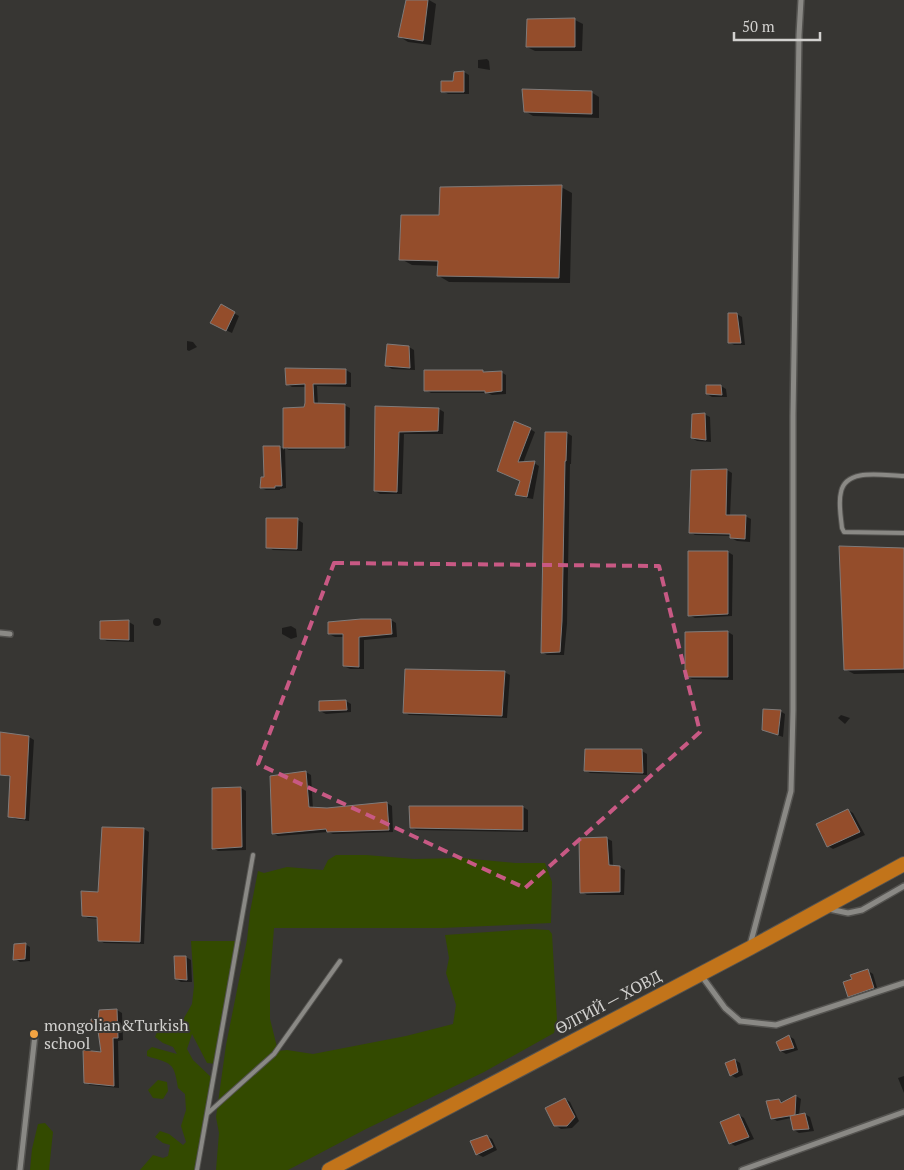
<svg xmlns="http://www.w3.org/2000/svg" width="904" height="1170" viewBox="0 0 904 1170" font-family="'PT Serif',serif">
<rect width="100%" height="100%" fill="#373633"/>
<g fill="#334a00">
<path d="M 336,855 L 366,855 L 414,859 L 462,858 L 515,863 L 545,863 L 552,882 L 551,923 L 442,928 L 274,928 L 270,980 L 270,1019 L 278,1051 L 287,1050 L 313,1054 L 406,1036 L 453,1024 L 456,1005 L 446,973 L 449,958 L 445,935 L 531,929 L 549,930 L 552,934 L 557,1020 L 554,1033 L 484,1072 L 366,1129 L 288,1170 L 216,1170 L 219,1133 L 216,1117 L 226,1045 L 247,940 L 250,912 L 258,871 L 264,873 L 287,867 L 323,870 L 328,860 Z"/>
<path d="M 191,941 L 241,941 L 217,1064 L 207,1063 L 192,1034 L 187,1049 L 193,1060 L 212,1078 L 213,1089 L 195,1170 L 140,1170 L 153,1155 L 163,1158 L 168,1156 L 170,1145 L 163,1143 L 155,1137 L 160,1131 L 169,1134 L 183,1145 L 186,1142 L 181,1126 L 186,1110 L 185,1094 L 178,1088 C 174,1061 171,1064 147,1056 L 147,1051 L 152,1047 L 177,1054 L 173,1047 L 163,1043 L 155,1037 L 157,1032 L 163,1028 L 176,1032 L 192,1004 L 194,986 Z"/>
<path d="M 158,1080 L 167,1082 L 168,1091 L 163,1099 L 153,1098 L 148,1090 Z"/>
<path d="M 45,1123 L 53,1132 L 49,1170 L 30,1170 L 32,1149 L 38,1124 Z"/>
</g>
<g fill="#0007">
<path d="M 407,0 L 429,0 L 436,4 L 431,45 L 408,42 L 400,37 Z"/>
<path d="M 528,20 L 575,20 L 583,24 L 582,51 L 535,51 L 527,47 Z"/>
<path d="M 487,59 L 489,61 L 490,70 L 478,68 L 478,60 Z"/>
<path d="M 464,72 L 469,75 L 469,94 L 448,94 L 443,91 L 454,82 Z"/>
<path d="M 591,92 L 599,97 L 599,118 L 533,116 L 525,111 Z"/>
<path d="M 561,187 L 572,193 L 570,283 L 449,282 L 439,276 L 439,266 L 412,265 L 401,259 L 441,216 Z"/>
<path d="M 221,306 L 239,316 L 232,333 L 217,326 Z"/>
<path d="M 737,314 L 742,317 L 745,345 L 734,345 L 729,342 Z"/>
<path d="M 187,341 L 193,342 L 197,347 L 189,351 L 187,350 Z"/>
<path d="M 409,347 L 414,350 L 415,370 L 392,369 L 387,366 Z"/>
<path d="M 346,370 L 351,373 L 351,387 L 317,386 L 318,405 L 344,405 L 350,408 L 349,446 L 288,447 L 288,449 L 349,450 L 289,450 L 285,448 L 286,488 L 280,489 L 280,490 L 266,490 L 261,488 L 265,478 L 264,447 L 280,447 L 284,450 L 284,409 L 305,409 L 306,387 L 292,387 L 287,384 Z"/>
<path d="M 425,371 L 501,372 L 506,375 L 506,394 L 492,395 L 488,393 L 431,393 L 426,390 Z"/>
<path d="M 721,386 L 726,389 L 727,397 L 712,397 L 707,394 Z"/>
<path d="M 376,407 L 439,409 L 444,412 L 443,434 L 404,434 L 402,494 L 380,494 L 375,491 Z"/>
<path d="M 704,414 L 710,417 L 711,442 L 697,441 L 692,438 Z"/>
<path d="M 530,429 L 535,432 L 523,463 L 534,463 L 539,466 L 533,499 L 522,497 L 517,494 L 521,481 L 503,474 Z"/>
<path d="M 567,433 L 572,436 L 571,464 L 570,464 L 567,624 L 564,655 L 547,655 L 542,652 L 542,621 L 547,461 Z"/>
<path d="M 727,470 L 732,473 L 730,516 L 745,516 L 751,519 L 750,542 L 737,541 L 731,538 L 732,536 L 695,535 L 690,532 Z"/>
<path d="M 298,520 L 303,523 L 302,551 L 273,550 L 268,547 Z"/>
<path d="M 904,549 L 904,673 L 854,674 L 845,669 Z"/>
<path d="M 728,552 L 733,555 L 732,616 L 695,618 L 689,615 Z"/>
<circle cx="157" cy="622" r="4"/>
<path d="M 391,620 L 396,623 L 397,637 L 364,640 L 364,669 L 350,669 L 344,666 L 345,637 L 335,637 L 329,634 Z"/>
<path d="M 101,622 L 129,622 L 134,625 L 134,642 L 107,641 L 101,638 Z"/>
<path d="M 291,626 L 296,629 L 297,637 L 291,639 L 282,634 L 282,628 Z"/>
<path d="M 728,632 L 733,635 L 733,680 L 692,679 L 687,676 Z"/>
<path d="M 504,672 L 510,675 L 507,718 L 409,715 L 404,712 Z"/>
<path d="M 346,701 L 351,704 L 351,712 L 326,714 L 320,711 Z"/>
<path d="M 780,711 L 785,714 L 783,737 L 763,730 Z"/>
<path d="M 841,715 L 850,718 L 845,724 L 838,718 Z"/>
<path d="M 29,737 L 34,740 L 29,821 L 15,819 L 9,816 L 11,778 L 1,774 Z"/>
<path d="M 642,751 L 647,754 L 647,775 L 590,773 L 585,770 Z"/>
<path d="M 306,772 L 311,775 L 313,809 L 327,809 L 387,803 L 392,806 L 393,832 L 333,834 L 328,832 L 278,836 L 273,833 Z"/>
<path d="M 241,788 L 246,791 L 246,850 L 218,851 L 213,848 Z"/>
<path d="M 523,807 L 528,810 L 528,832 L 416,830 L 411,827 Z"/>
<path d="M 848,810 L 853,813 L 865,835 L 833,849 L 828,846 Z"/>
<path d="M 144,829 L 149,832 L 144,944 L 104,943 L 99,940 L 98,919 L 88,918 L 83,915 Z"/>
<path d="M 606,838 L 612,841 L 613,867 L 620,867 L 625,870 L 624,895 L 587,895 L 582,892 Z"/>
<path d="M 25,944 L 30,947 L 30,961 L 20,962 L 15,959 Z"/>
<path d="M 186,957 L 191,960 L 192,982 L 181,982 L 176,979 Z"/>
<path d="M 867,970 L 873,974 L 878,991 L 854,999 L 849,996 L 853,980 Z"/>
<path d="M 117,1010 L 122,1013 L 123,1040 L 118,1041 L 119,1088 L 90,1085 L 85,1082 L 102,1053 L 100,1032 L 92,1028 Z"/>
<path d="M 789,1036 L 794,1039 L 798,1050 L 786,1054 L 781,1051 Z"/>
<path d="M 735,1060 L 740,1063 L 743,1075 L 736,1078 L 731,1075 Z"/>
<path d="M 904,1076 L 904,1093 L 898,1078 Z"/>
<path d="M 796,1096 L 801,1099 L 799,1115 L 805,1114 L 810,1117 L 814,1131 L 799,1133 L 794,1130 L 791,1118 L 777,1121 L 772,1118 L 779,1100 L 784,1103 Z"/>
<path d="M 565,1099 L 570,1102 L 579,1121 L 572,1128 L 561,1129 L 555,1125 Z"/>
<path d="M 739,1115 L 744,1118 L 754,1139 L 735,1146 L 730,1143 Z"/>
<path d="M 487,1136 L 492,1139 L 497,1150 L 483,1157 L 477,1154 Z"/>
</g>
<g fill="#944d2b" stroke="#7f7b7a">
<path d="M 406,0 L 428,0 L 423,41 L 398,37 Z"/>
<path d="M 575,18 L 575,47 L 526,47 L 527,19 Z"/>
<path d="M 464,71 L 464,92 L 441,92 L 441,81 L 453,81 L 454,72 Z"/>
<path d="M 522,89 L 592,91 L 592,114 L 524,112 Z"/>
<path d="M 562,185 L 559,278 L 437,276 L 438,261 L 399,260 L 401,215 L 439,215 L 440,187 Z"/>
<path d="M 221,304 L 235,312 L 226,331 L 210,323 Z"/>
<path d="M 728,313 L 737,313 L 741,343 L 728,343 Z"/>
<path d="M 387,344 L 409,346 L 410,368 L 385,366 Z"/>
<path d="M 285,368 L 346,369 L 346,384 L 313,384 L 314,403 L 345,404 L 345,448 L 283,448 L 283,408 L 304,407 L 305,403 L 305,384 L 286,385 Z"/>
<path d="M 424,370 L 483,370 L 483,372 L 502,371 L 502,391 L 485,393 L 485,391 L 424,391 Z"/>
<path d="M 706,385 L 721,385 L 722,395 L 706,394 Z"/>
<path d="M 375,406 L 439,408 L 438,431 L 399,432 L 397,492 L 374,491 Z"/>
<path d="M 705,413 L 706,440 L 691,438 L 692,414 Z"/>
<path d="M 514,421 L 531,428 L 518,462 L 535,461 L 527,497 L 515,495 L 520,481 L 497,471 Z"/>
<path d="M 545,432 L 567,432 L 566,461 L 565,461 L 562,621 L 560,652 L 541,653 Z"/>
<path d="M 263,446 L 280,446 L 282,486 L 275,486 L 275,488 L 260,488 L 261,477 L 264,477 Z"/>
<path d="M 727,469 L 726,515 L 746,515 L 745,539 L 730,538 L 730,534 L 689,533 L 691,470 Z"/>
<path d="M 266,518 L 298,518 L 297,549 L 266,548 Z"/>
<path d="M 839,546 L 904,548 L 904,669 L 844,670 Z"/>
<path d="M 688,551 L 728,551 L 728,614 L 688,616 Z"/>
<path d="M 361,619 L 391,619 L 392,634 L 359,637 L 359,667 L 343,666 L 343,634 L 328,634 L 328,622 Z"/>
<path d="M 129,620 L 129,640 L 100,639 L 100,621 Z"/>
<path d="M 728,631 L 728,677 L 685,677 L 685,632 Z"/>
<path d="M 405,669 L 505,671 L 502,716 L 403,713 Z"/>
<path d="M 346,700 L 347,710 L 319,711 L 319,701 Z"/>
<path d="M 763,709 L 781,710 L 778,735 L 762,730 Z"/>
<path d="M 0,732 L 29,736 L 25,819 L 8,817 L 10,776 L 0,775 Z"/>
<path d="M 585,749 L 642,749 L 643,773 L 584,771 Z"/>
<path d="M 306,771 L 309,807 L 327,808 L 387,802 L 389,830 L 327,832 L 326,829 L 272,834 L 270,776 Z"/>
<path d="M 241,787 L 242,847 L 212,849 L 212,788 Z"/>
<path d="M 409,806 L 523,806 L 523,830 L 410,828 Z"/>
<path d="M 848,809 L 860,832 L 827,847 L 816,824 Z"/>
<path d="M 102,827 L 144,828 L 140,942 L 98,941 L 97,917 L 82,916 L 81,891 L 98,892 Z"/>
<path d="M 607,837 L 609,865 L 620,866 L 620,892 L 580,893 L 579,838 Z"/>
<path d="M 26,943 L 25,959 L 13,960 L 14,944 Z"/>
<path d="M 174,956 L 186,956 L 187,980 L 175,979 Z"/>
<path d="M 868,969 L 874,988 L 848,997 L 843,982 L 852,979 L 850,975 Z"/>
<path d="M 117,1009 L 118,1038 L 113,1038 L 114,1086 L 84,1083 L 83,1050 L 101,1052 L 98,1031 L 91,1029 L 91,1019 L 98,1021 L 99,1010 Z"/>
<path d="M 789,1035 L 794,1048 L 780,1051 L 776,1042 Z"/>
<path d="M 735,1059 L 738,1072 L 730,1076 L 725,1063 Z"/>
<path d="M 796,1095 L 795,1115 L 771,1119 L 766,1101 L 779,1099 L 781,1103 Z"/>
<path d="M 565,1098 L 575,1117 L 567,1126 L 554,1126 L 545,1108 Z"/>
<path d="M 805,1113 L 809,1129 L 793,1130 L 790,1116 Z"/>
<path d="M 739,1114 L 749,1137 L 729,1144 L 720,1122 Z"/>
<path d="M 487,1135 L 493,1147 L 476,1155 L 470,1141 Z"/>
</g>
<g fill="none" stroke-linecap="round" stroke-linejoin="round">
<g stroke="#545350" stroke-width="6">
<g id="service">
<path d="M 904,476 C 885,476 846,467 841,492 C 838,503 841,517 842,528 L 844,532 L 904,533"/>
<path d="M 208,1113 L 274,1054 L 340,961"/>
<path d="M 197,1170 L 253,855"/>
</g>
</g>
<g stroke="#545350" stroke-width="8">
<g id="minor">
<path d="M 0,633 L 10,634"/>
<path d="M 829,909 L 848,913 L 862,910 L 904,886"/>
<path d="M 750,945 L 791,791 L 793,711 L 793,416 L 799,35 L 801,0"/>
<path d="M 701,975 L 725,1008 L 740,1021 L 776,1025 L 904,983"/>
<path d="M 20,1170 L 35,1035"/>
<path d="M 742,1170 L 904,1112"/>
</g>
</g>
<g stroke="#545350" stroke-width="16">
<path id="trunk" d="M 329,1170 L 750,948 L 904,864"/>
</g>
<use href="#service" stroke="#8a8985" stroke-width="4"/>
<use href="#minor" stroke="#8a8985" stroke-width="5"/>
<use href="#trunk" stroke="#c2741a" stroke-width="14"/>
</g>
<path fill="none" stroke="#c85984" stroke-width="4" stroke-dasharray="10 6" stroke-linejoin="round" d="M 334,563 L 659,566 L 700,732 L 525,888 L 258,764 Z"/>
<circle fill="#f3a442" stroke="#373633" stroke-width="2" cx="34" cy="1034" r="5"/>
<g text-anchor="middle" stroke-width="4" stroke-linejoin="round" paint-order="stroke">
<g font-size="16" fill="#d2d1cf" stroke="#373633">
<text transform="translate(608 1002) rotate(-28)" y="6">ӨЛГИЙ — ХОВД</text>
</g>
<g font-size="16" fill="#d2d1cf" stroke="#373633" text-anchor="start">
<text x="44" y="1031">mongolian&amp;Turkish<tspan x="44" dy="18">school</tspan></text>
</g>
</g>
<path d="M734 32v8h86v-8" fill="none" stroke="#d2d1cf" stroke-width="2.5"/>
<text x="742" y="32" font-size="15" fill="#d2d1cf" stroke="#373633" stroke-width="4" paint-order="stroke">50 m</text>
</svg>
